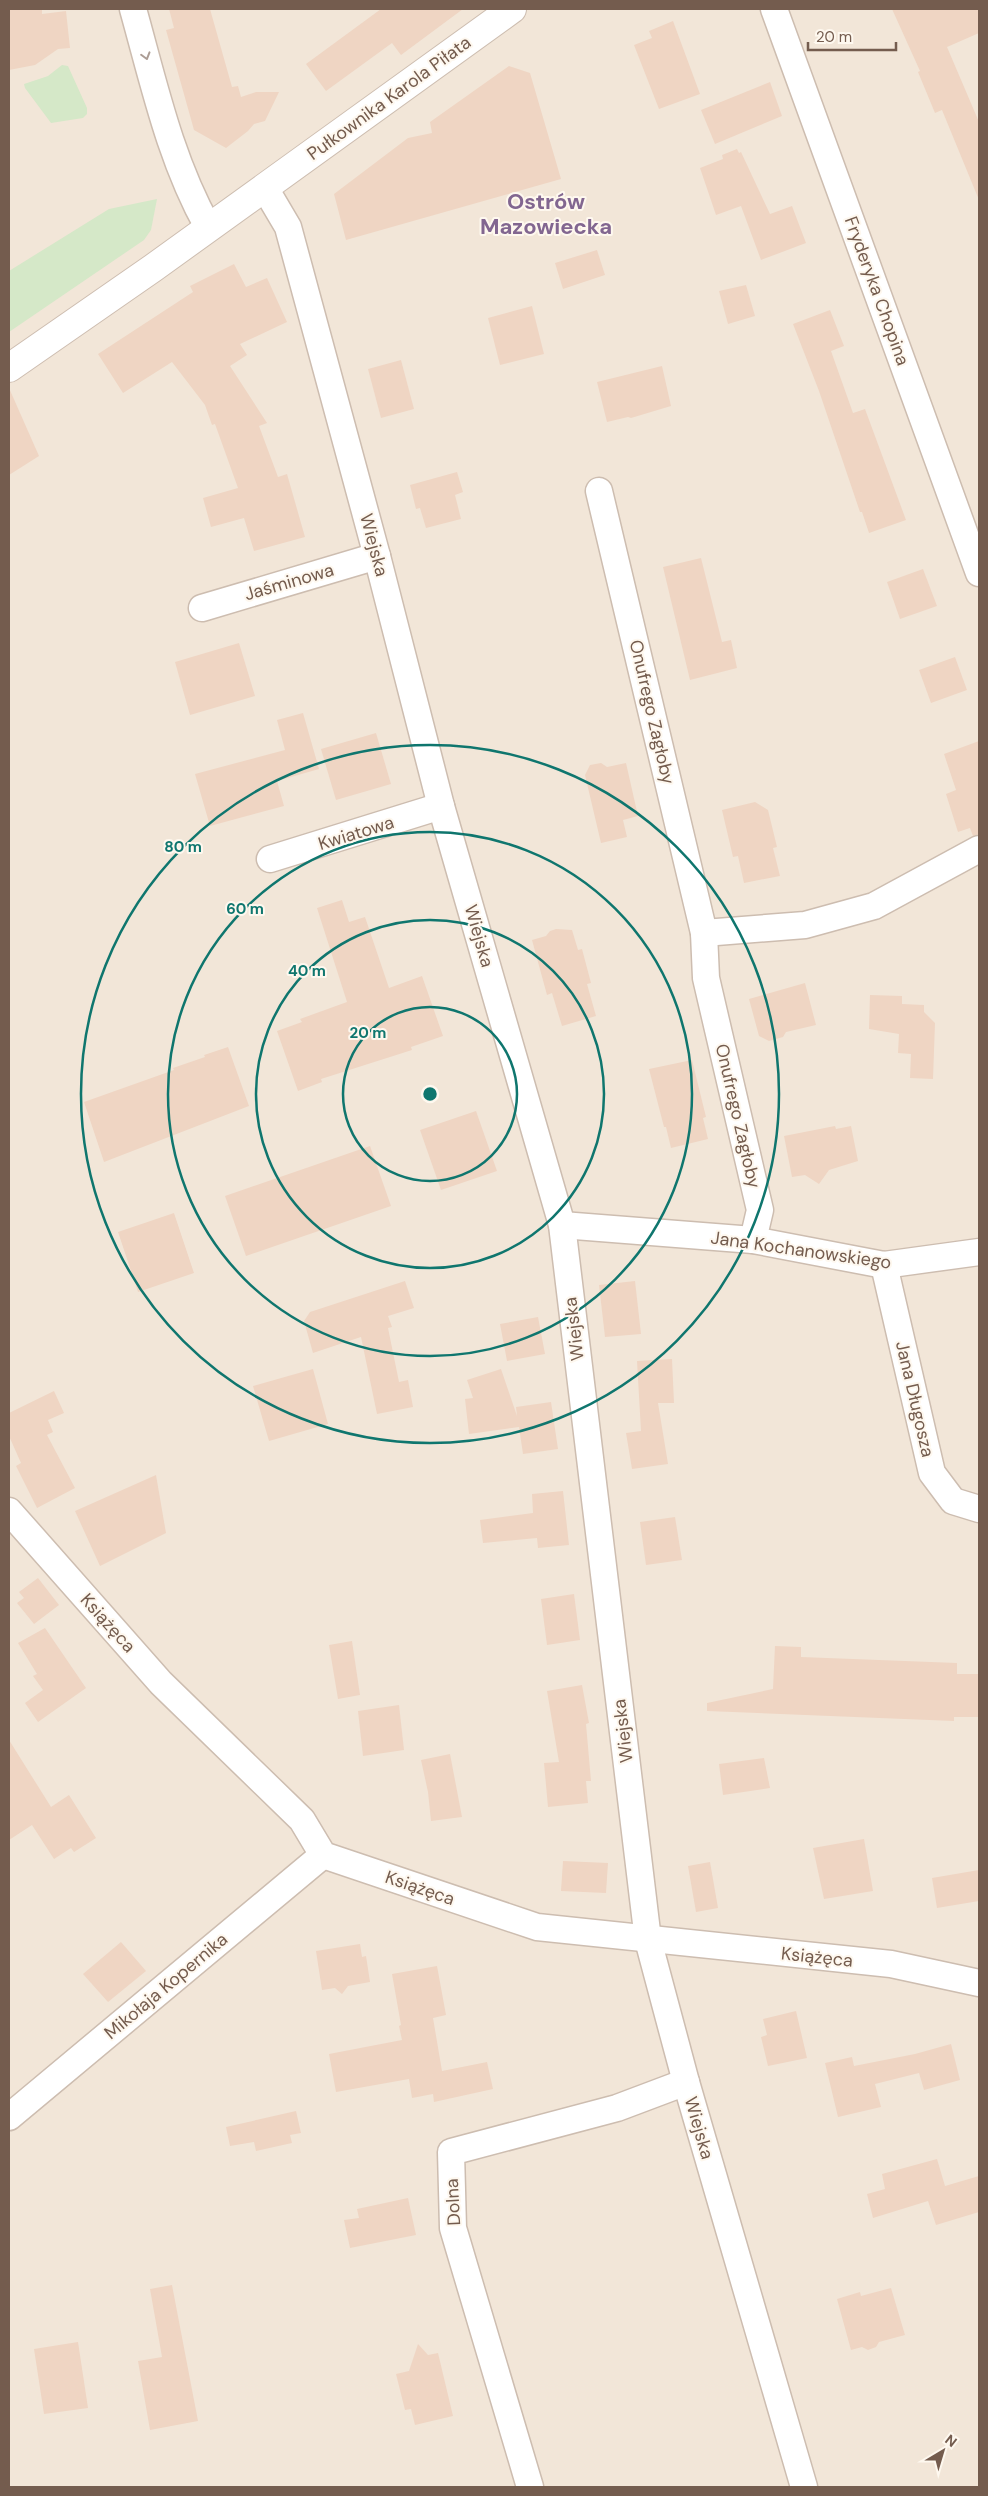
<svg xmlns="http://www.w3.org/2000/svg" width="988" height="2496" viewBox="0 0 988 2496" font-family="'DM Sans',sans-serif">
<rect width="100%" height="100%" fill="#fbf4e9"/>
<rect fill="#f2e6d8" x="9" y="9" width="970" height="2478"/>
<g fill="#d5e8c8">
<path d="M 62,65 L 68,66 L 87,108 L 87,114 L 83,118 L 51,123 L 25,88 L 24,84 L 48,76 Z"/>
<path d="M 157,199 L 151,230 L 144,240 L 9,332 L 9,271 L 109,209 Z"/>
</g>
<g fill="#efd5c3">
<path d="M 9,9 L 42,9 L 42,14 L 66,11 L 70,48 L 58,49 L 35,65 L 9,70 Z"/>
<path d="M 169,9 L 210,9 L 232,87 L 238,86 L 241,97 L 256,92 L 279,92 L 265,121 L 254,124 L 248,131 L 226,148 L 194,130 L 166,30 L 174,28 Z"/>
<path d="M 381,9 L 463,9 L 401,55 L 392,43 L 326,91 L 306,64 Z"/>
<path d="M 892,9 L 979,9 L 979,33 L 947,47 L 979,122 L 979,200 L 942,110 L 935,113 L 918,72 L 920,71 Z"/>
<path d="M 673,21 L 700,94 L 659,109 L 634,45 L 652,38 L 649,31 Z"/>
<path d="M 509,66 L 530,73 L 561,179 L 346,240 L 334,194 L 408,138 L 432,133 L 430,122 Z"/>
<path d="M 770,82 L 782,116 L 715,144 L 701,110 Z"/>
<path d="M 737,149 L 739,153 L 741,152 L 770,214 L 792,206 L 806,243 L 761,260 L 741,206 L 716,215 L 700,168 L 723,159 L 722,155 Z"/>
<path d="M 597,250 L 605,275 L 563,289 L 555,263 Z"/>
<path d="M 234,264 L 246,287 L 267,278 L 287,322 L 240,344 L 247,355 L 230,366 L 267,423 L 259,426 L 278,477 L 287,474 L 305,537 L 254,551 L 244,518 L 211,527 L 203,498 L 238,488 L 215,424 L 212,425 L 205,405 L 172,362 L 123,393 L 98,354 L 193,292 L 190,286 Z"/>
<path d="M 746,285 L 755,316 L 728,324 L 719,291 Z"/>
<path d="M 532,306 L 544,354 L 500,365 L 488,318 Z"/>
<path d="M 830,310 L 844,346 L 831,351 L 853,413 L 865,409 L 906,520 L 869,533 L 862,512 L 860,512 L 819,391 L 793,324 Z"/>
<path d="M 401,360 L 414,409 L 381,418 L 368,369 Z"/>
<path d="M 662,366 L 671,406 L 631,418 L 628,417 L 607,422 L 597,382 Z"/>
<path d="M 9,388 L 39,456 L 9,475 Z"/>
<path d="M 457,472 L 463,492 L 455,495 L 461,519 L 426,528 L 420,508 L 416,509 L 410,485 Z"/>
<path d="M 701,558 L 722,642 L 731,640 L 737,668 L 690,680 L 663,567 Z"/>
<path d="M 923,569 L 937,606 L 900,619 L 887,582 Z"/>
<path d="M 239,643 L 255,696 L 190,715 L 175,662 Z"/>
<path d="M 955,657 L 967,690 L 931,703 L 919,670 Z"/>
<path d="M 303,713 L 319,769 L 277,781 L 284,806 L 210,826 L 195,774 L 285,750 L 277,720 Z"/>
<path d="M 376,733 L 391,784 L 336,800 L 321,749 Z"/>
<path d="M 979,741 L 979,834 L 973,836 L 970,828 L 958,832 L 946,794 L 956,790 L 944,754 Z"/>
<path d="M 601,763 L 607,767 L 626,763 L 638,816 L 623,820 L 627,837 L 601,843 L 585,775 L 590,765 Z"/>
<path d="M 755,802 L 768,810 L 777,847 L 773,848 L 780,876 L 744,883 L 738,856 L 733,857 L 722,810 Z"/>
<path d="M 342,900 L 349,922 L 365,917 L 389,988 L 422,976 L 443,1036 L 411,1047 L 412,1050 L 321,1079 L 322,1082 L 298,1091 L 277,1031 L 302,1022 L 300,1019 L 347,1002 L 317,908 Z"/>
<path d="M 556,929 L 572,930 L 578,950 L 582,949 L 591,983 L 587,984 L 596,1016 L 562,1026 L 552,993 L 547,995 L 532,940 L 546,936 L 550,931 Z"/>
<path d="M 805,983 L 816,1025 L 786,1032 L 783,1037 L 769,1041 L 759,1036 L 749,999 Z"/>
<path d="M 870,995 L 902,996 L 902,1004 L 924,1005 L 924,1012 L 935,1023 L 933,1079 L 910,1078 L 911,1054 L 898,1053 L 899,1034 L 869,1029 Z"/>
<path d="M 228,1047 L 249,1106 L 104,1162 L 84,1102 L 174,1070 L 173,1068 L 205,1057 L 204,1055 Z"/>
<path d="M 692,1060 L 706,1117 L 703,1118 L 708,1139 L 671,1148 L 666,1127 L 664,1127 L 649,1069 Z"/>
<path d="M 476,1111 L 497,1171 L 441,1190 L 420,1130 Z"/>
<path d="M 835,1126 L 836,1129 L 851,1126 L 858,1161 L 829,1170 L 819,1184 L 805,1175 L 792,1177 L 784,1136 Z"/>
<path d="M 370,1146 L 391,1206 L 246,1256 L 225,1196 Z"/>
<path d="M 174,1213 L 194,1273 L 138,1292 L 118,1232 Z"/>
<path d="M 405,1281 L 414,1308 L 388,1316 L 392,1327 L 388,1328 L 399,1382 L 408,1380 L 413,1407 L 377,1414 L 361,1337 L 313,1353 L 304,1321 L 310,1312 Z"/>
<path d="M 635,1281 L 641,1334 L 605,1337 L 599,1285 Z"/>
<path d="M 538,1317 L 545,1354 L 507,1361 L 500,1324 Z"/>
<path d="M 672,1359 L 674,1403 L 658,1403 L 668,1464 L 632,1469 L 626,1433 L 641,1431 L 637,1361 Z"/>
<path d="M 313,1369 L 328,1424 L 269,1441 L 253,1386 Z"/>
<path d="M 501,1369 L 517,1416 L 516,1407 L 551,1402 L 558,1449 L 523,1454 L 519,1427 L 469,1434 L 465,1399 L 473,1398 L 467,1380 Z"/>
<path d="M 54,1391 L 64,1413 L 48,1420 L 53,1432 L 47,1435 L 75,1488 L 37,1508 L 16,1466 L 21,1463 L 9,1436 L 9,1413 Z"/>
<path d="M 156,1475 L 166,1533 L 100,1566 L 75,1511 Z"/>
<path d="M 563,1491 L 569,1545 L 538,1548 L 537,1538 L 483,1543 L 480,1520 L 533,1513 L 532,1494 Z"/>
<path d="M 675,1517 L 682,1560 L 646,1565 L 640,1522 Z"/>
<path d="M 38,1578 L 59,1605 L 34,1624 L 17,1603 L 24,1598 L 19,1592 Z"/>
<path d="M 574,1594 L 580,1640 L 547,1645 L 541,1599 Z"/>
<path d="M 45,1628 L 86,1688 L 38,1722 L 25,1703 L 43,1690 L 33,1676 L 37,1674 L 18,1643 Z"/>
<path d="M 352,1641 L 360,1695 L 338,1699 L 329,1645 Z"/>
<path d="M 775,1646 L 801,1647 L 801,1657 L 957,1663 L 957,1674 L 979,1674 L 979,1717 L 954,1717 L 954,1721 L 707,1711 L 707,1703 L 773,1689 Z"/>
<path d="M 582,1685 L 589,1723 L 586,1724 L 591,1781 L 586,1781 L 588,1803 L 548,1807 L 544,1763 L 559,1762 L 547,1691 Z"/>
<path d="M 399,1705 L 404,1750 L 363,1756 L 358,1711 Z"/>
<path d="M 9,1740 L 51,1807 L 69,1795 L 96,1838 L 74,1852 L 71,1848 L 54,1859 L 32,1825 L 9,1840 Z"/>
<path d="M 450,1754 L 462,1817 L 431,1821 L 428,1792 L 421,1760 Z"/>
<path d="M 764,1758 L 770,1788 L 723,1795 L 719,1764 Z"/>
<path d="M 864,1839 L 873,1891 L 824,1899 L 813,1848 Z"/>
<path d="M 563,1861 L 608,1863 L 606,1893 L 561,1891 Z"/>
<path d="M 710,1862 L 718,1908 L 696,1912 L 688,1866 Z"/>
<path d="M 979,1870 L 979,1901 L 937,1908 L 932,1878 Z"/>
<path d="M 121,1942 L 146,1971 L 108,2002 L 83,1974 Z"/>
<path d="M 360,1944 L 362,1957 L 366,1956 L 370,1982 L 348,1986 L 342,1994 L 335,1988 L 322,1990 L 316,1951 Z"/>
<path d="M 437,1966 L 446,2015 L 433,2018 L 442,2071 L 487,2062 L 493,2089 L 434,2102 L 433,2094 L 412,2098 L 409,2079 L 336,2092 L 329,2054 L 402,2040 L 399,2026 L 401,2025 L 392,1974 Z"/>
<path d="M 796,2011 L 807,2058 L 768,2066 L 761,2037 L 767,2035 L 763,2019 Z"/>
<path d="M 951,2044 L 960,2080 L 924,2090 L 919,2073 L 875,2084 L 881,2107 L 838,2117 L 825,2063 L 852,2057 L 854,2066 L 915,2054 Z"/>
<path d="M 296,2111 L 301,2133 L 290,2135 L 292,2143 L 256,2151 L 254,2142 L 230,2146 L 226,2127 Z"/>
<path d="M 937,2159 L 945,2186 L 979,2176 L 979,2212 L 936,2225 L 928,2201 L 873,2218 L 867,2194 L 885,2189 L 882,2174 Z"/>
<path d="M 408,2198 L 416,2235 L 350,2248 L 344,2220 L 359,2218 L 357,2209 Z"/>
<path d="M 172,2285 L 198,2421 L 150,2430 L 138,2361 L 162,2357 L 150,2289 Z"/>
<path d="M 891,2288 L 905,2335 L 879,2342 L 876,2347 L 868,2350 L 862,2347 L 851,2350 L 837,2299 L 860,2292 L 861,2296 Z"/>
<path d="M 78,2342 L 88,2408 L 44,2414 L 34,2349 Z"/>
<path d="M 418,2344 L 428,2355 L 438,2353 L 453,2416 L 415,2425 L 411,2409 L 405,2410 L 396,2374 L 409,2371 Z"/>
</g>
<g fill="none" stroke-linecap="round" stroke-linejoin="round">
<g stroke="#cdbdb0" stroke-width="29">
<g id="minor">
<path d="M 133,9 C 154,84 170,159 208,227"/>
<path d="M 774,9 L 979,573"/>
<path d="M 265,188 L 288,227 L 377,556 L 441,806 L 562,1225 L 648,1940 L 686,2082 L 804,2487"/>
<path d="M 599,491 L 704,933 L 706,978 L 760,1210 L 753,1240"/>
<path d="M 202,608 L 377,556"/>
<path d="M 270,859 L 441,806"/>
<path d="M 704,933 L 805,925 L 874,906 L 979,849"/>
<path d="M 562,1225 L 753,1240 L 884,1265 L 979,1252"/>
<path d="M 884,1265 L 932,1473 L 953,1501 L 979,1509"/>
<path d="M 9,1511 L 161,1683 L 302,1820 L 323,1855 L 537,1927 L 891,1964 L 979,1983"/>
<path d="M 9,2117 L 323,1855"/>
<path d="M 530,2487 L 453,2228 L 451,2152 L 617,2108 L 686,2082"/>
</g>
</g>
<g stroke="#cdbdb0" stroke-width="30">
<path id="tertiary" d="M 9,368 L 153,268 L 512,9"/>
</g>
<use href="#minor" stroke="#fff" stroke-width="26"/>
<use href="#tertiary" stroke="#fff" stroke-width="28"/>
</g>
<defs><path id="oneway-chevron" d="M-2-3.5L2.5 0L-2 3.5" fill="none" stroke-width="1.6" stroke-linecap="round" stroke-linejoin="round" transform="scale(1.25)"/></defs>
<use stroke="#ac9d95" href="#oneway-chevron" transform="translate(146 56) rotate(74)"/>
<g fill="none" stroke="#0f766e" stroke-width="2.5">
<circle cx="430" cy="1094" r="87"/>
<circle cx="430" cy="1094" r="174"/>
<circle cx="430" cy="1094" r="262"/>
<circle cx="430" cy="1094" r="349"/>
</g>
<g text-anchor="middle" stroke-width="4" stroke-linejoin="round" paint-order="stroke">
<g font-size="18" fill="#745c4e" stroke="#fef8ef">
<text transform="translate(389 98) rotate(-36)" y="6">Pułkownika Karola Piłata</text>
<text transform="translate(877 291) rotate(70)" y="6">Fryderyka Chopina</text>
<text transform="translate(374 545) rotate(75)" y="6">Wiejska</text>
<text transform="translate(289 582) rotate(-16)" y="6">Jaśminowa</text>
<text transform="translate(652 712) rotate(77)" y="6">Onufrego Zagłoby</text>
<text transform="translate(356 833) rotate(-17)" y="6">Kwiatowa</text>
<text transform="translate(479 936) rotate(74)" y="6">Wiejska</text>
<text transform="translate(738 1116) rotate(77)" y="6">Onufrego Zagłoby</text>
<text transform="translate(801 1250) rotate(8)" y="6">Jana Kochanowskiego</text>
<text transform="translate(574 1329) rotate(-97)" y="6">Wiejska</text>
<text transform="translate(915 1399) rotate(77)" y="6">Jana Długosza</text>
<text transform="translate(108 1623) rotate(48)" y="6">Książęca</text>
<text transform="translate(623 1731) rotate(-97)" y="6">Wiejska</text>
<text transform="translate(420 1888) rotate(19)" y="6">Książęca</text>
<text transform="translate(817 1957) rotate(6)" y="6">Książęca</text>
<text transform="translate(166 1986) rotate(-40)" y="6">Mikołaja Kopernika</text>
<text transform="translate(699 2128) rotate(74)" y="6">Wiejska</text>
<text transform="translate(453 2202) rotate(-93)" y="6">Dolna</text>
</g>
<g font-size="22" font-weight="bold" fill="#826690" stroke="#fef8ef">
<text x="546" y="209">Ostrów<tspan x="546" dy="25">Mazowiecka</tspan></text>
</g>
</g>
<circle cx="430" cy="1094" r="8" fill="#0f766e" stroke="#fef8ef" stroke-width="2.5"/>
<g font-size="15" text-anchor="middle" font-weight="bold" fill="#0f766e" stroke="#fef8ef" stroke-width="4" stroke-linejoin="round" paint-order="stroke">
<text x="183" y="852">80 m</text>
<text x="245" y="914">60 m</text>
<text x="307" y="976">40 m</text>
<text x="368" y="1038">20 m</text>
</g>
<rect width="988" height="2496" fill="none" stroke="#745c4e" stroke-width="20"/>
<g transform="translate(943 2451) rotate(38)" stroke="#fef8ef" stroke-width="4" paint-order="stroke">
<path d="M0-4L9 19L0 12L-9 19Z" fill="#745c4e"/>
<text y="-8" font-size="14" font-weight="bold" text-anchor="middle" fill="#745c4e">N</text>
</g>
<path d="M808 42v8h88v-8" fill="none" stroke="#745c4e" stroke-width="2.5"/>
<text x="816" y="42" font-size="15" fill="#745c4e" stroke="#fef8ef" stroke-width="4" paint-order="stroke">20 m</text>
</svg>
